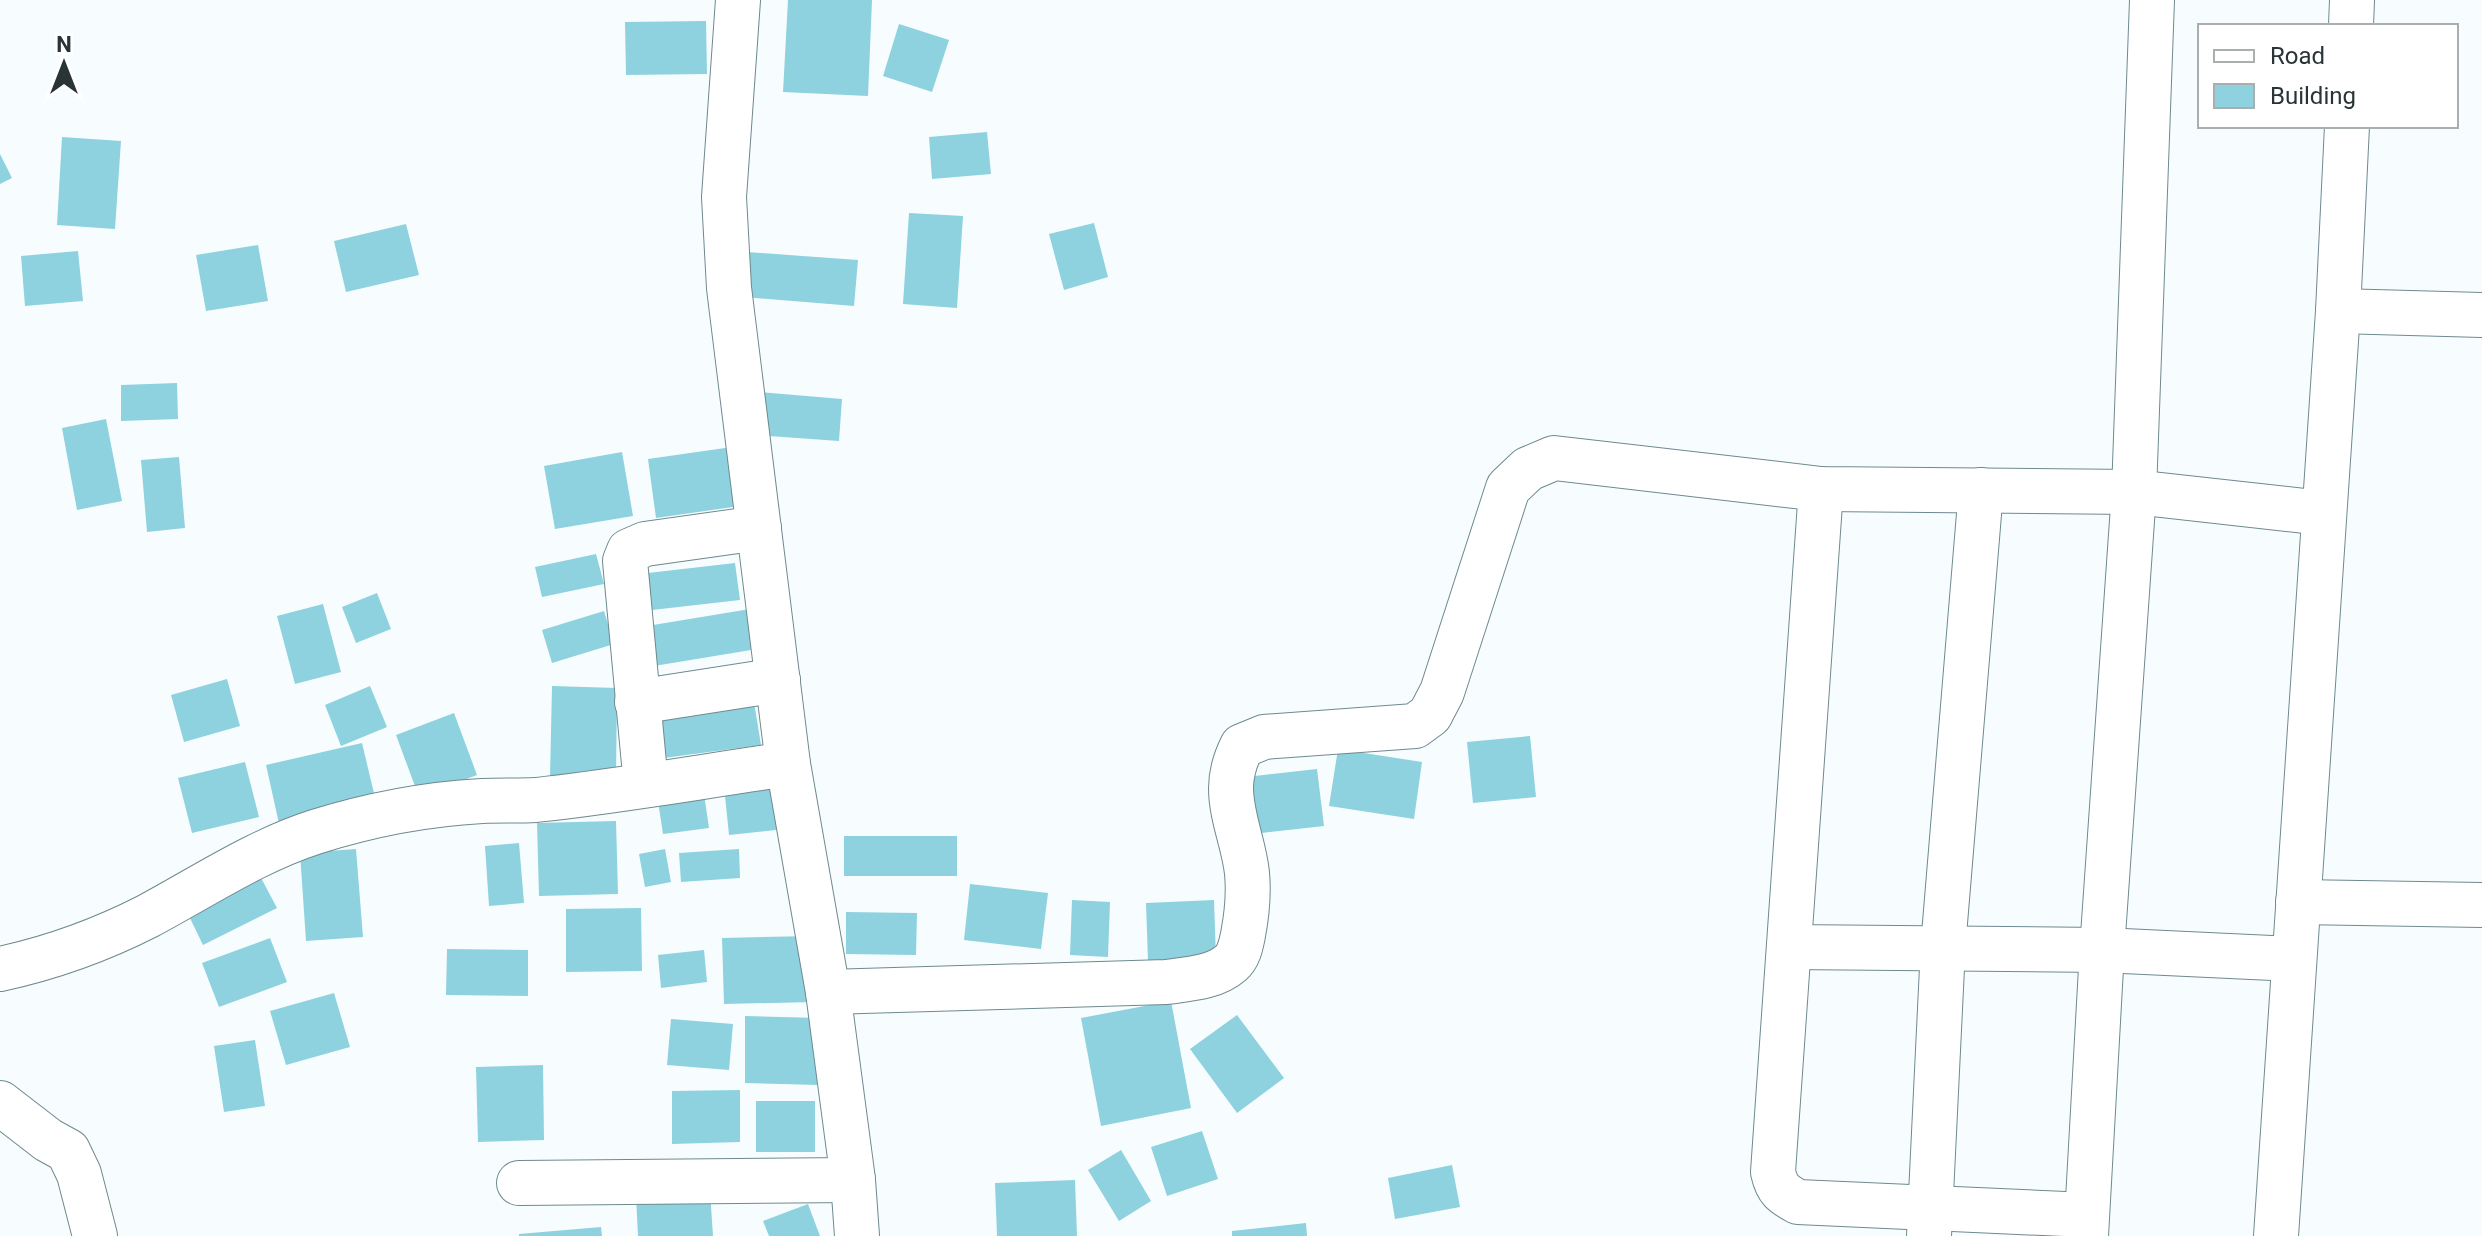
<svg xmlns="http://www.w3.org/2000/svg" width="2482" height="1236" viewBox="0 0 2482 1236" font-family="Roboto,sans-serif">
<rect width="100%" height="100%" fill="#f7fdfe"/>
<g fill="#8dd2de">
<path d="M 788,0 L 872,0 L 868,96 L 783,92 Z"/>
<path d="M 706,21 L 707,74 L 626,75 L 625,22 Z"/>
<path d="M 899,24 L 949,40 L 932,92 L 883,76 Z"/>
<path d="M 987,132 L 991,174 L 932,179 L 929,137 Z"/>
<path d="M 62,137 L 121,141 L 115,229 L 57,225 Z"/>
<path d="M 0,154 L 12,178 L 0,184 Z"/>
<path d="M 909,213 L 963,216 L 957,308 L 903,304 Z"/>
<path d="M 1094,223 L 1108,277 L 1064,290 L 1049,234 Z"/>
<path d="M 406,224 L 419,275 L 346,292 L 334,241 Z"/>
<path d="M 258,245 L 268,301 L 206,311 L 196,255 Z"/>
<path d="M 78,251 L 83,301 L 25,306 L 21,256 Z"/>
<path d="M 747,252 L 858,260 L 854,306 L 744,297 Z"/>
<path d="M 177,383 L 178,419 L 121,421 L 121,385 Z"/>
<path d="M 758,392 L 842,399 L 839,441 L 754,435 Z"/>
<path d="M 106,419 L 122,501 L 77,510 L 62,428 Z"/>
<path d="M 732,447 L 740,506 L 656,518 L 648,459 Z"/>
<path d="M 622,452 L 633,516 L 555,529 L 544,466 Z"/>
<path d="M 179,457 L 185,528 L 147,532 L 141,460 Z"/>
<path d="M 596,554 L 604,584 L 542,597 L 535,567 Z"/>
<path d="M 735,563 L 740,600 L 652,610 L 648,573 Z"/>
<path d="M 377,593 L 391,629 L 356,643 L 342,607 Z"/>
<path d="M 323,604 L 341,672 L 295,684 L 277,616 Z"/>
<path d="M 750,609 L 757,649 L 648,667 L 641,627 Z"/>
<path d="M 604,611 L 614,644 L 552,663 L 542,630 Z"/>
<path d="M 227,679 L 240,726 L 184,742 L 171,695 Z"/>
<path d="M 370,686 L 387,727 L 341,746 L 325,705 Z"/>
<path d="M 552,686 L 617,688 L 616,779 L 550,778 Z"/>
<path d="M 754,702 L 761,745 L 664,758 L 658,715 Z"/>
<path d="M 454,713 L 477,775 L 419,797 L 396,735 Z"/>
<path d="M 1530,736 L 1536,797 L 1473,803 L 1467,742 Z"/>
<path d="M 362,743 L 377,806 L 280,828 L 266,765 Z"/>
<path d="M 1338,749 L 1422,762 L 1414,819 L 1329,806 Z"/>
<path d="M 245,762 L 259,817 L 192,833 L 178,778 Z"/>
<path d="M 1317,769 L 1324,826 L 1253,834 L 1246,777 Z"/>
<path d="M 780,780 L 785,829 L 729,835 L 724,786 Z"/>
<path d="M 704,794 L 709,828 L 663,834 L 658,801 Z"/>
<path d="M 616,821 L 618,894 L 539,896 L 537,823 Z"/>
<rect x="844" y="836" width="113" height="40"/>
<path d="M 519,843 L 524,903 L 489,906 L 485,846 Z"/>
<path d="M 356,849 L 363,937 L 306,941 L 300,853 Z"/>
<path d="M 665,849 L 671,882 L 645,887 L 639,854 Z"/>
<path d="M 739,849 L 740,878 L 681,882 L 679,853 Z"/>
<path d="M 260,876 L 277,908 L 203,945 L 187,912 Z"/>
<path d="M 970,884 L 1048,893 L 1041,949 L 964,940 Z"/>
<path d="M 1072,900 L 1110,902 L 1108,957 L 1070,955 Z"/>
<path d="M 1214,900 L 1216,959 L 1148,961 L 1146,903 Z"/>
<path d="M 641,908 L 642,971 L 566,972 L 566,909 Z"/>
<path d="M 846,912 L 917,913 L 916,955 L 846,954 Z"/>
<path d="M 812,936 L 814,1002 L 724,1004 L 722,938 Z"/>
<path d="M 270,938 L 287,982 L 219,1007 L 202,963 Z"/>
<path d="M 447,949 L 528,950 L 528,996 L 446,995 Z"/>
<path d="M 704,950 L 707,982 L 661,988 L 658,955 Z"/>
<path d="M 334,993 L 350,1047 L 286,1065 L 270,1011 Z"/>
<path d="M 1171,1001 L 1191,1108 L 1101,1126 L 1081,1018 Z"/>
<path d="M 1237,1015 L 1284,1078 L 1237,1113 L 1190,1049 Z"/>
<path d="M 745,1016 L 820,1018 L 819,1085 L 745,1083 Z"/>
<path d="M 671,1019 L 733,1024 L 729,1070 L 667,1065 Z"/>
<path d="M 255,1040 L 265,1106 L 224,1112 L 214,1046 Z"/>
<path d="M 543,1065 L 544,1140 L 478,1142 L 476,1067 Z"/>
<path d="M 740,1090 L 740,1142 L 672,1144 L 672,1091 Z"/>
<rect x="756" y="1101" width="59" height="51"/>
<path d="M 1202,1131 L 1218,1179 L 1167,1196 L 1151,1147 Z"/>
<path d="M 1121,1150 L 1151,1201 L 1119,1221 L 1088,1170 Z"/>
<path d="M 1452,1165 L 1460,1207 L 1395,1219 L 1388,1178 Z"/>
<path d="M 1075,1180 L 1077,1236 L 997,1236 L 995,1183 Z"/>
<path d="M 710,1191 L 713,1236 L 638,1236 L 636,1196 Z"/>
<path d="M 808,1204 L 820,1236 L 769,1236 L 763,1221 Z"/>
<path d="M 1306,1223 L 1307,1236 L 1232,1236 L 1232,1231 Z"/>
<path d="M 601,1227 L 602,1236 L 519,1236 L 519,1234 Z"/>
</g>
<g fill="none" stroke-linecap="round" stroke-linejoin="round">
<g stroke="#6f898e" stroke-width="46">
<g id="minor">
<path d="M 738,0 L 724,197 L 729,288 L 788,764 L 828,992 L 853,1180 L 857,1236"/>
<path d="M 2351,26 L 2352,0"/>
<path d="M 2338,311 L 2482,315"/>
<path d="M 1821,489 L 1773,1172 C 1777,1190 1783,1194 1798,1202 L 2087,1215"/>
<path d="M 637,702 L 778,680"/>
<path d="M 646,785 L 625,561 L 629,551 L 645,544 L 759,528"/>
<path d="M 2298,902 L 2482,905"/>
<path d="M 1789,947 L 2102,950 L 2293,959"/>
<path d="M 0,969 C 51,958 101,940 148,916 C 202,887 256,851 315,832 C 369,815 426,804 482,801 C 500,800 518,801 536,800 C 620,791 704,776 788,764"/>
<path d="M 828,992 L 1166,982 C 1188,979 1214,978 1231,963 C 1239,956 1241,945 1243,935 C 1247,914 1249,894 1247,873 C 1244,844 1231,817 1231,788 C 1231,772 1235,760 1242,746 L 1264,737 L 1415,726 L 1430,715 L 1442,692 L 1508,488 L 1528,469 L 1554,458 L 1821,489 L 2134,492 L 2323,513"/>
<path d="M 0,1103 L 48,1140 L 68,1151 L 79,1174 L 95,1236"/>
<path d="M 519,1183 L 853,1180"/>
<path d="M 1929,1236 L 1943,947 L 1981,490"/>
<path d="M 2086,1236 L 2102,950 L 2134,492 L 2152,0"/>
<path d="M 2276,1236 L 2338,311 L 2347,126"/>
</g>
</g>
<use href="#minor" stroke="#fff" stroke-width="44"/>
</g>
<rect x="2198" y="24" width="260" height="104" fill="#ffffff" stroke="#a9aeaf" stroke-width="2"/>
<rect x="2214" y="50" width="40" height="12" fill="#ffffff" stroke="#a9aeaf" stroke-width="2"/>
<text x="2270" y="64" font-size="24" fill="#293436">Road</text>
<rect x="2214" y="84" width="40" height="24" fill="#8dd2de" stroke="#a9aeaf" stroke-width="2"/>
<text x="2270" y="104" font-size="24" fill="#293436">Building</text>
<g transform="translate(64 64)" stroke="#ffffff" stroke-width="6" paint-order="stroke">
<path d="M0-6L14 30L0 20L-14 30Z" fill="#293436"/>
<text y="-12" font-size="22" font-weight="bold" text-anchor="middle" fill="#293436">N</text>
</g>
</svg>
